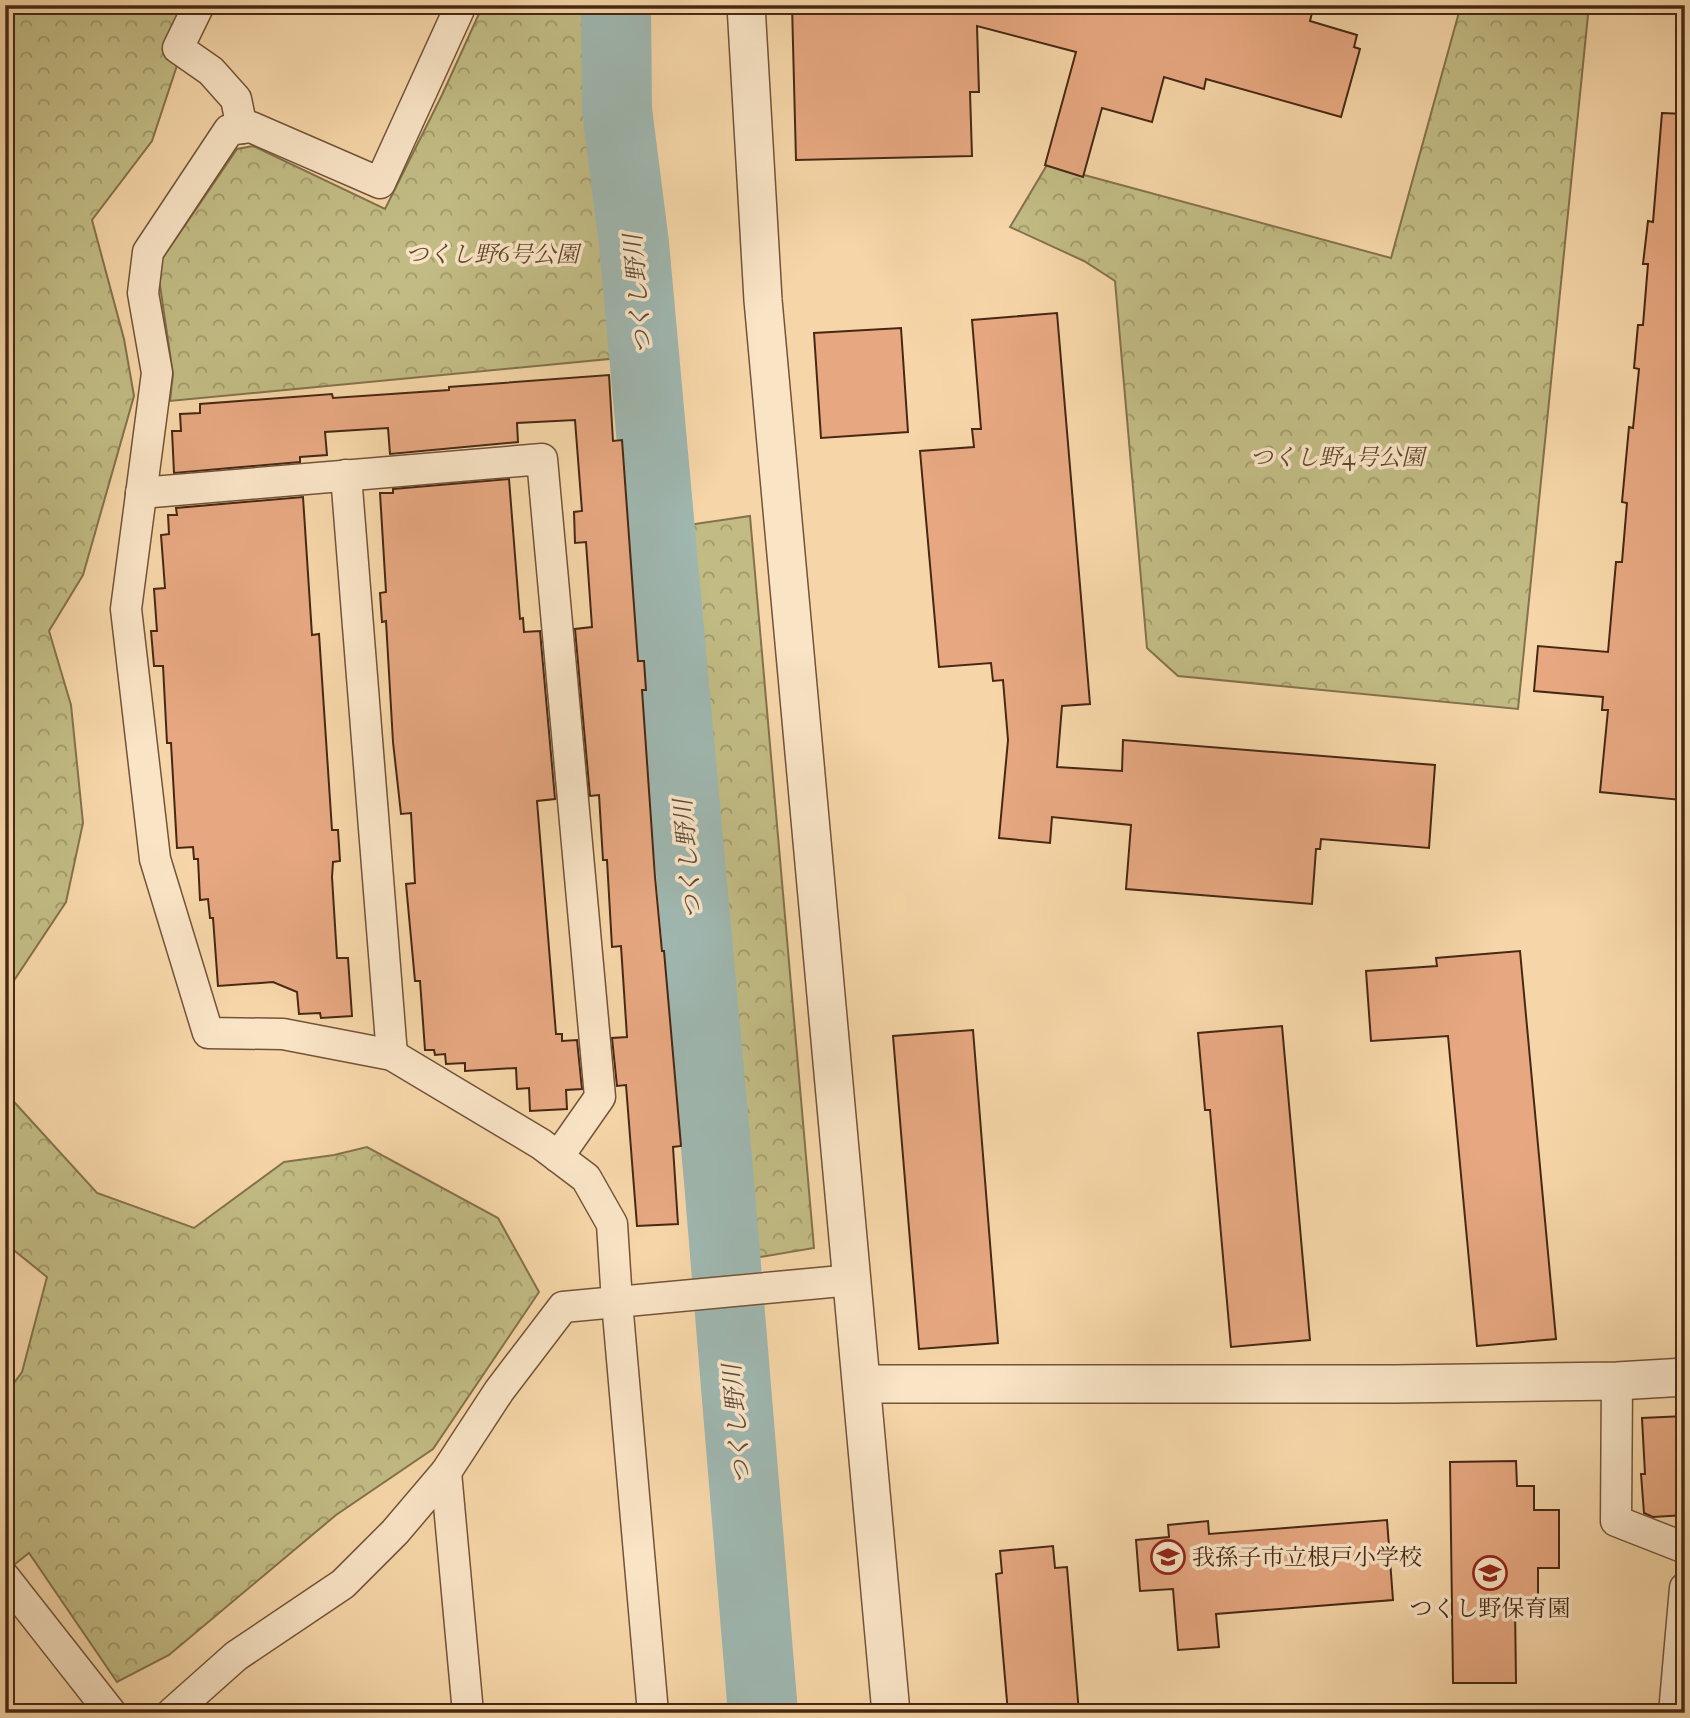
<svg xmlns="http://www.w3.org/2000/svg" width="1690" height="1718" viewBox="0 0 1690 1718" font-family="'IM FELL French Canon','Noto Serif JP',serif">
<defs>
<pattern id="forest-crowns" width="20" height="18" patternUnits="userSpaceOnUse" patternTransform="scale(1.75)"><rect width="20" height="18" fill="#c2bc84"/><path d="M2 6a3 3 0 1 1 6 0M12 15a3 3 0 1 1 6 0" fill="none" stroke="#9f996b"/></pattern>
</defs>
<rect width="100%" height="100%" fill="#f6d6a8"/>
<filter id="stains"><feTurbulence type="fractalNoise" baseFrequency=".00286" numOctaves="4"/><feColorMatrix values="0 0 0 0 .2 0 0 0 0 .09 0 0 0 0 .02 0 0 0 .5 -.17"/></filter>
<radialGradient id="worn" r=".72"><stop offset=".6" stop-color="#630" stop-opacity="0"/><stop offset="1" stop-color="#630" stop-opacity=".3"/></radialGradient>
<g fill="url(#forest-crowns)" stroke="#84724c" stroke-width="2">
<path d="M 5,5 L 197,5 L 152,141 L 92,220 L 124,339 L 134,396 L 83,575 L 49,631 L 71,705 L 83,823 L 66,902 L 5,994 Z"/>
<path d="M 483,5 L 601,5 L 601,172 L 619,358 L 170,401 L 173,374 L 159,279 L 162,259 L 237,149 L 253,146 L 385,209 L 442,95 Z"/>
<path d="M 1461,5 L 1589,5 L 1518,709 L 1178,676 L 1147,648 L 1115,281 L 1084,261 L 1010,227 L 1047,165 L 1391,258 Z"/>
<path d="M 750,516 L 814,1248 L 742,1260 L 681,526 Z"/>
<path d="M 5,1092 L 97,1193 L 194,1228 L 284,1162 L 334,1155 L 367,1147 L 498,1218 L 539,1292 L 433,1449 L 336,1515 L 169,1655 L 117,1682 L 29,1553 L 5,1572 L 5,1395 L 22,1372 L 47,1277 L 5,1243 Z"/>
</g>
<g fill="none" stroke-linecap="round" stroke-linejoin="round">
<path stroke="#9fb7b0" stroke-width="70" d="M 616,5 L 617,110 L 634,244 L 719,1181 L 763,1713"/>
</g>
<g fill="#e7a881" stroke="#472814" stroke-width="2">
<path d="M 792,5 L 1314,5 L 1310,21 L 1357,35 L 1354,47 L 1360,49 L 1341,117 L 1206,79 L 1204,89 L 1164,77 L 1152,122 L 1102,108 L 1083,177 L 1045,165 L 1076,52 L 977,26 L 979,92 L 970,92 L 972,156 L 796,160 Z"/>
<path d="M 1662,113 L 1685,114 L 1685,756 L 1681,800 L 1600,792 L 1608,710 L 1602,710 L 1603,697 L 1534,691 L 1538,646 L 1608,652 L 1616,562 L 1622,562 L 1627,503 L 1622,502 L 1629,427 L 1633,428 L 1639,369 L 1634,368 L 1638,325 L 1643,325 L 1648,264 L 1643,264 L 1648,221 L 1653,222 Z"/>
<path d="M 1057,313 L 1090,704 L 1062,706 L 1057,767 L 1122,771 L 1123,740 L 1435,765 L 1429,848 L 1321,839 L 1320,849 L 1316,849 L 1312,904 L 1126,889 L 1131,825 L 1052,817 L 1050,843 L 999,838 L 1008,740 L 1003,680 L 993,681 L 991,663 L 939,667 L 920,451 L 974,447 L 972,429 L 981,429 L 972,320 Z"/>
<path d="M 901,328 L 908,432 L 821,438 L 814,333 Z"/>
<path d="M 609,375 L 613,441 L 622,440 L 638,661 L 644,661 L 646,690 L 642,690 L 655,877 L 662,951 L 664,951 L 681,1146 L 673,1147 L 678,1224 L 637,1226 L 626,1085 L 617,1086 L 612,1038 L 627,1037 L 621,946 L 612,947 L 607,860 L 603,860 L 599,795 L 590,796 L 575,629 L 592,627 L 586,542 L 575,543 L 574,512 L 582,511 L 575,420 L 517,423 L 518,442 L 390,454 L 388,428 L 325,432 L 327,455 L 300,457 L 300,462 L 174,473 L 172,431 L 181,431 L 180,414 L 200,413 L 200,404 L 332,394 L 333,398 L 449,390 L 449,387 Z"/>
<path d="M 509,479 L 520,619 L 523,618 L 524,632 L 540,631 L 555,799 L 537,801 L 556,1034 L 562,1034 L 562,1041 L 577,1040 L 582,1089 L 566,1090 L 567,1109 L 530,1111 L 529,1088 L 517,1089 L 516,1068 L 465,1071 L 465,1063 L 446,1064 L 445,1054 L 435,1055 L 434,1050 L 425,1050 L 420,981 L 415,981 L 406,884 L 415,883 L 411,813 L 401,814 L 393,742 L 386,621 L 382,622 L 380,593 L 386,592 L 380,493 L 393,493 L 393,489 Z"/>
<path d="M 303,497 L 312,635 L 319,634 L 332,830 L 338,830 L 340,861 L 333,862 L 332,877 L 337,958 L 348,958 L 352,1016 L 321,1018 L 320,1013 L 299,1014 L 297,992 L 273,982 L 218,986 L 213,918 L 210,918 L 208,899 L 200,900 L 198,859 L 194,859 L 193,847 L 177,848 L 171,743 L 167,743 L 163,666 L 154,666 L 151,631 L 157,631 L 154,589 L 165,588 L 161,535 L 169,534 L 168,515 L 177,515 L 176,508 Z"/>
<path d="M 1520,951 L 1556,1339 L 1477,1346 L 1448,1036 L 1371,1041 L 1366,971 L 1437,966 L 1436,958 Z"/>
<path d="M 1282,1026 L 1310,1340 L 1231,1347 L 1210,1110 L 1205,1110 L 1198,1033 Z"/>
<path d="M 973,1030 L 998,1343 L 919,1349 L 893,1036 Z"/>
<path d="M 1685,1416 L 1685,1515 L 1653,1517 L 1644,1513 L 1641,1474 L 1645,1474 L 1642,1418 Z"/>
<path d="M 1516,1461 L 1517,1486 L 1534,1486 L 1534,1510 L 1559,1510 L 1559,1568 L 1538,1568 L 1538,1605 L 1515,1606 L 1516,1683 L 1453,1683 L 1450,1462 Z"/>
<path d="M 1387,1520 L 1393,1600 L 1216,1614 L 1219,1647 L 1178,1650 L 1173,1589 L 1140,1591 L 1136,1540 L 1169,1537 L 1168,1525 L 1208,1521 L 1209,1534 Z"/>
<path d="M 1053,1546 L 1055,1568 L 1067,1567 L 1079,1713 L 1008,1713 L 996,1574 L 1002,1573 L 1000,1551 Z"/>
</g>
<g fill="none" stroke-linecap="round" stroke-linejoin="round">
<g stroke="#735439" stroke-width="33">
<g id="minor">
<path d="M 199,5 L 178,48 L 211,71 L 236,99 L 242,128"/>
<path d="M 461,5 L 380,183 L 251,127 L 229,130 L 148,252 L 143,293 L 157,373 L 126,609 L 155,859 L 208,1033 L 283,1034 L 392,1055 L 541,1144 L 586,1178 L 612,1224 L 617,1302 L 653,1713"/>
<path d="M 346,475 L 392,1055"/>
<path d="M 141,493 L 542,459 L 600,1097 L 558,1157"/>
<path d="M 1617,1381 L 1616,1521 L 1685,1548"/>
<path d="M 446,1472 L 468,1713"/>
<path d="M 5,1578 L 111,1713"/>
<path d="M 172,1713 L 236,1656 L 343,1584 L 395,1532 L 446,1472 L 499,1391 L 563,1307 L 852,1280"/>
<path d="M 1674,1713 L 1685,1588"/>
</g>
</g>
<g stroke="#735439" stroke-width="40">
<g id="tertiary">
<path d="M 746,5 L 763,300 L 891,1713"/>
<path d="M 863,1384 L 1395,1384 L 1617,1381 L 1685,1377"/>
</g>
</g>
<use href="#minor" stroke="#f9e4c6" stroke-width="30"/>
<use href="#tertiary" stroke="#f9e4c6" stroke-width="37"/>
</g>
<defs>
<g id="school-ring" transform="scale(1.75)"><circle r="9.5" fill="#f9e4c6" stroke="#8f2418" stroke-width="1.5"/><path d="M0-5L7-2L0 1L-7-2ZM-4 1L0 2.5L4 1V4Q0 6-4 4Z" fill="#8f2418"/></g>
</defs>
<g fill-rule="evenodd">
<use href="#school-ring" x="1168" y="1557"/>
<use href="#school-ring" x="1490" y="1573"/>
</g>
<g text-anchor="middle" stroke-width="7" stroke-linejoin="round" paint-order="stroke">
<g font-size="23" font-style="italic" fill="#60462a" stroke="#f9e4c6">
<text x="492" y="262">つくし野6号公園</text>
<text x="1337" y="465">つくし野4号公園</text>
</g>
<g font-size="23" fill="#472814" stroke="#f9e4c6" text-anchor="start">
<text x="1192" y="1565">我孫子市立根戸小学校</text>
<text x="1490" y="1616" text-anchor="middle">つくし野保育園</text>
</g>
<g font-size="24" font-style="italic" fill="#5d4c3b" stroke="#f9e4c6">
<text transform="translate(638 294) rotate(-95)" y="8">つくし野川</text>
<text transform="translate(688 859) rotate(-95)" y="8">つくし野川</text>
<text transform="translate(737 1424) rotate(-95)" y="8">つくし野川</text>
</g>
</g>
<rect width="1690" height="1718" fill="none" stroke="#f6d6a8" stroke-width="28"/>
<rect x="7" y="7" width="1676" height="1704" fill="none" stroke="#472814" stroke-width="3.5"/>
<rect x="14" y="14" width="1662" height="1690" fill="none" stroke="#472814" stroke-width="2"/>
<rect width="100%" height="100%" filter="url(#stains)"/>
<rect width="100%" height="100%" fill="url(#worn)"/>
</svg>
